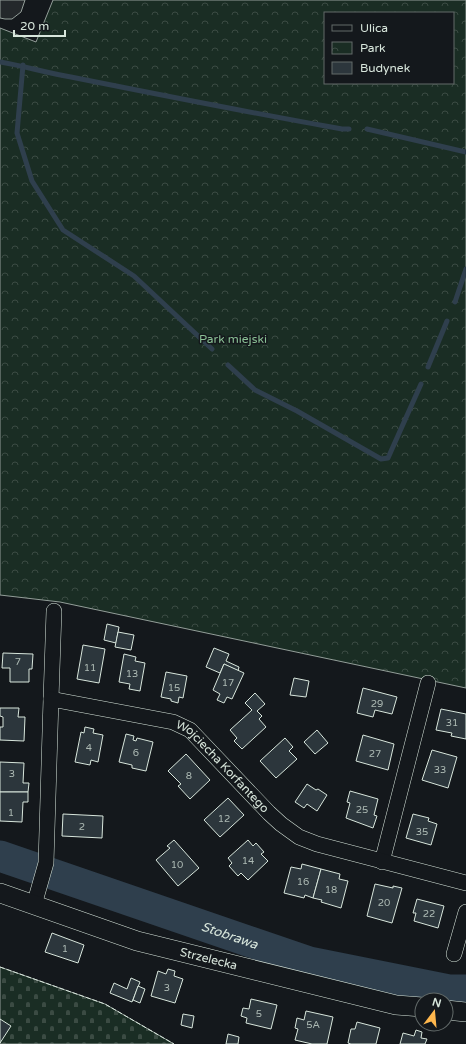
<svg xmlns="http://www.w3.org/2000/svg" width="466" height="1044" viewBox="0 0 466 1044" font-family="'Varela Round',sans-serif">
<defs>
<pattern id="cemetery-stones" width="16" height="16" patternUnits="userSpaceOnUse"><rect width="16" height="16" fill="#1a2d24"/><path d="M2 7V4a2 2 0 0 1 4 0v3zM10 15v-3a2 2 0 0 1 4 0v3z" fill="#3b4b43"/></pattern>
<pattern id="park-crowns" width="20" height="18" patternUnits="userSpaceOnUse"><rect width="20" height="18" fill="#1a2d24"/><path d="M2 6a3 3 0 1 1 6 0M12 15a3 3 0 1 1 6 0" fill="none" stroke="#3b4b43"/></pattern>
</defs>
<rect width="100%" height="100%" fill="#14181c"/>
<path fill="url(#cemetery-stones)" stroke="#939e99" d="M 0,967 L 105,1004 L 174,1044 L 0,1044 Z"/>
<path fill="url(#park-crowns)" stroke="#939e99" fill-rule="evenodd" d="M 53,0 L 466,0 L 466,688 L 60,602 L 0,595 L 0,28 L 36,42 ZM 325,13 L 453,13 L 453,83 L 325,83 Z"/>
<path fill="#24282b" stroke="#939e99" d="M 0,0 L 25,0 L 21,12 L 12,19 L 5,19 L 0,18 Z"/>
<g fill="none" stroke-linecap="round" stroke-linejoin="round">
<g stroke="#2f3f4d" stroke-width="5">
<path d="M 0,62 C 24,66 47,73 71,77 C 161,95 251,113 342,129 L 349,129"/>
<path d="M 23,65 L 17,133 L 32,181 L 63,230 L 134,276 L 212,349"/>
<path d="M 367,129 L 466,152"/>
<path d="M 455,302 L 466,269"/>
<path d="M 228,365 L 255,390 L 297,411 L 381,459 L 388,458 L 421,384"/>
<path d="M 428,367 L 447,321"/>
</g>
<path stroke="#2f3f4d" stroke-width="31" id="s1" d="M 0,856 L 309,962 L 449,990 L 466,990"/>
</g>
<g fill="#2c363c" stroke="#d8e6dc">
<path d="M 107,624 L 119,627 L 116,643 L 104,640 Z"/>
<path d="M 118,632 L 134,635 L 131,650 L 115,647 Z"/>
<path d="M 83,645 L 105,649 L 99,683 L 77,679 Z"/>
<path d="M 214,648 L 229,654 L 226,661 L 239,667 L 238,671 L 224,664 L 220,673 L 206,667 Z"/>
<path d="M 3,653 L 33,654 L 32,669 L 29,669 L 29,682 L 10,682 L 10,668 L 2,668 Z"/>
<path d="M 124,654 L 136,657 L 135,661 L 145,663 L 140,691 L 129,689 L 130,684 L 119,682 Z"/>
<path d="M 224,664 L 244,673 L 232,699 L 227,697 L 224,703 L 217,700 L 220,694 L 213,690 Z"/>
<path d="M 166,672 L 187,676 L 183,698 L 179,697 L 178,703 L 171,701 L 171,699 L 161,697 Z"/>
<path d="M 294,678 L 309,681 L 306,697 L 290,695 Z"/>
<path d="M 363,688 L 397,697 L 392,714 L 375,710 L 373,717 L 357,713 Z"/>
<path d="M 255,693 L 265,704 L 257,711 L 262,716 L 259,719 L 266,727 L 242,749 L 234,741 L 237,738 L 230,730 L 252,710 L 245,703 Z"/>
<path d="M 0,708 L 19,708 L 18,717 L 25,717 L 24,741 L 0,740 L 0,727 L 3,727 L 3,717 L 0,716 Z"/>
<path d="M 441,709 L 466,714 L 466,739 L 451,736 L 452,733 L 436,730 Z"/>
<path d="M 85,727 L 94,729 L 93,733 L 103,735 L 98,762 L 91,760 L 90,765 L 75,762 L 81,732 L 84,733 Z"/>
<path d="M 317,730 L 328,743 L 315,754 L 304,742 Z"/>
<path d="M 126,734 L 134,736 L 133,740 L 136,741 L 137,738 L 153,742 L 146,771 L 132,768 L 132,765 L 119,762 Z"/>
<path d="M 363,735 L 394,744 L 388,770 L 356,761 Z"/>
<path d="M 285,738 L 293,747 L 289,751 L 297,759 L 276,778 L 260,761 Z"/>
<path d="M 432,750 L 457,757 L 448,788 L 422,780 Z"/>
<path d="M 186,754 L 210,780 L 190,799 L 178,786 L 181,784 L 168,771 Z"/>
<path d="M 0,762 L 24,763 L 23,783 L 29,783 L 28,792 L 0,792 Z"/>
<path d="M 307,784 L 316,790 L 318,789 L 327,795 L 317,811 L 307,804 L 304,808 L 295,802 Z"/>
<path d="M 350,791 L 378,799 L 374,815 L 377,816 L 373,828 L 346,818 L 350,803 L 347,802 Z"/>
<path d="M 0,792 L 28,792 L 28,802 L 23,802 L 22,822 L 0,821 Z"/>
<path d="M 228,798 L 244,815 L 220,837 L 204,820 Z"/>
<path d="M 63,814 L 103,816 L 102,838 L 62,836 Z"/>
<path d="M 413,814 L 429,818 L 428,821 L 437,824 L 431,845 L 406,838 Z"/>
<path d="M 174,840 L 199,868 L 178,886 L 156,860 L 170,848 L 167,846 Z"/>
<path d="M 248,840 L 253,846 L 256,843 L 264,852 L 261,854 L 268,861 L 248,880 L 241,873 L 238,876 L 229,866 L 232,863 L 228,858 Z"/>
<path d="M 302,864 L 321,869 L 313,898 L 305,895 L 304,898 L 284,893 L 291,867 L 301,869 Z"/>
<path d="M 321,869 L 340,874 L 339,879 L 348,881 L 341,908 L 321,902 L 322,900 L 313,898 Z"/>
<path d="M 375,884 L 393,888 L 393,886 L 402,888 L 392,923 L 367,916 Z"/>
<path d="M 417,899 L 444,906 L 438,928 L 414,921 L 416,913 L 413,913 Z"/>
<path d="M 52,933 L 84,945 L 78,963 L 45,952 Z"/>
<path d="M 168,969 L 175,971 L 174,976 L 183,979 L 175,1003 L 151,996 L 158,971 L 166,974 Z"/>
<path d="M 131,978 L 140,982 L 132,1002 L 110,993 L 114,983 L 127,989 Z"/>
<path d="M 138,986 L 145,989 L 140,1003 L 133,1000 Z"/>
<path d="M 251,999 L 277,1005 L 271,1029 L 246,1023 L 247,1018 L 241,1016 L 243,1008 L 249,1009 Z"/>
<path d="M 306,1011 L 333,1017 L 327,1044 L 312,1044 L 295,1040 L 298,1029 L 295,1028 L 297,1018 L 304,1020 Z"/>
<path d="M 183,1014 L 194,1016 L 192,1028 L 181,1025 Z"/>
<path d="M 0,1019 L 11,1026 L 0,1043 Z"/>
<path d="M 357,1022 L 380,1028 L 376,1044 L 351,1044 L 348,1043 L 351,1029 L 355,1029 Z"/>
<path d="M 416,1030 L 422,1032 L 421,1038 L 427,1039 L 425,1044 L 400,1044 L 403,1033 L 414,1036 Z"/>
<path d="M 228,1034 L 239,1037 L 238,1044 L 226,1044 Z"/>
</g>
<g fill="none" stroke-linecap="round" stroke-linejoin="round">
<g stroke="#d8e6dc" stroke-width="16">
<g id="minor">
<path d="M 51,699 L 54,611"/>
<path d="M 382,862 L 428,683"/>
<path id="s2" d="M 34,905 L 46,863 L 51,699 L 173,722 L 190,730 L 269,813 L 281,824 L 299,837 L 317,844 L 466,883"/>
<path d="M 454,954 L 466,912"/>
</g>
</g>
<g stroke="#d8e6dc" stroke-width="20">
<g id="tertiary">
<path id="s3" d="M 0,893 L 137,941 L 396,1005 L 422,1007"/>
<path d="M 446,1010 L 466,1012"/>
</g>
</g>
<use href="#minor" stroke="#14181c" stroke-width="15"/>
<use href="#tertiary" stroke="#14181c" stroke-width="19"/>
<path stroke="#d8e6dc" stroke-width="1" stroke-dasharray="5 2" stroke-linecap="butt" d="M 0,967 L 105,1004 L 174,1044"/>
</g>
<g text-anchor="middle" stroke-width="3" stroke-linejoin="round" paint-order="stroke">
<g font-size="10" fill="#adbab4">
<text x="18" y="665">7</text>
<text x="90" y="671">11</text>
<text x="132" y="677">13</text>
<text x="228" y="686">17</text>
<text x="174" y="691">15</text>
<text x="377" y="707">29</text>
<text x="452" y="726">31</text>
<text x="89" y="751">4</text>
<text x="136" y="756">6</text>
<text x="375" y="757">27</text>
<text x="440" y="773">33</text>
<text x="12" y="777">3</text>
<text x="189" y="779">8</text>
<text x="362" y="813">25</text>
<text x="11" y="816">1</text>
<text x="224" y="822">12</text>
<text x="82" y="830">2</text>
<text x="422" y="835">35</text>
<text x="248" y="864">14</text>
<text x="177" y="868">10</text>
<text x="303" y="885">16</text>
<text x="331" y="893">18</text>
<text x="384" y="906">20</text>
<text x="429" y="917">22</text>
<text x="65" y="952">1</text>
<text x="167" y="991">3</text>
<text x="259" y="1017">5</text>
<text x="313" y="1028">5A</text>
</g>
<g font-size="12" fill="#8ac095" stroke="#14181c">
<text x="233" y="343">Park miejski</text>
</g>
<g font-size="12" fill="#d8e6dc" stroke="#14181c">
<text dy="4" stroke="none"><textPath href="#s2" startOffset="399">Wojciecha Korfantego</textPath></text>
<text dy="4" stroke="none"><textPath href="#s3" startOffset="219">Strzelecka</textPath></text>
</g>
<g font-size="13" font-style="italic" fill="#d8e6dc" stroke="#14181c">
<text dy="5" stroke="none"><textPath href="#s1" startOffset="243">Stobrawa</textPath></text>
</g>
</g>
<rect x="324" y="12" width="130" height="72" fill="#14181c" stroke="#626a69"/>
<rect x="332" y="25" width="20" height="6" fill="#14181c" stroke="#626a69"/>
<text x="360" y="32" font-size="12" fill="#d8e6dc">Ulica</text>
<rect x="332" y="42" width="20" height="12" fill="url(#park-crowns)" stroke="#626a69"/>
<text x="360" y="52" font-size="12" fill="#d8e6dc">Park</text>
<rect x="332" y="62" width="20" height="12" fill="#2c363c" stroke="#626a69"/>
<text x="360" y="72" font-size="12" fill="#d8e6dc">Budynek</text>
<g transform="translate(434 1012) rotate(16)"><circle r="19" fill="#14181c" stroke="#626a69"/>
<path d="M0-3L7 15L0 10L-7 15Z" fill="#ffb74d"/>
<text y="-6" font-size="11" font-weight="bold" text-anchor="middle" fill="#d8e6dc">N</text>
</g>
<path d="M14 30v6h51v-6" fill="none" stroke="#d8e6dc" stroke-width="2"/>
<text x="20" y="30" font-size="12" fill="#d8e6dc" stroke="#14181c" stroke-width="3" paint-order="stroke">20 m</text>
</svg>
